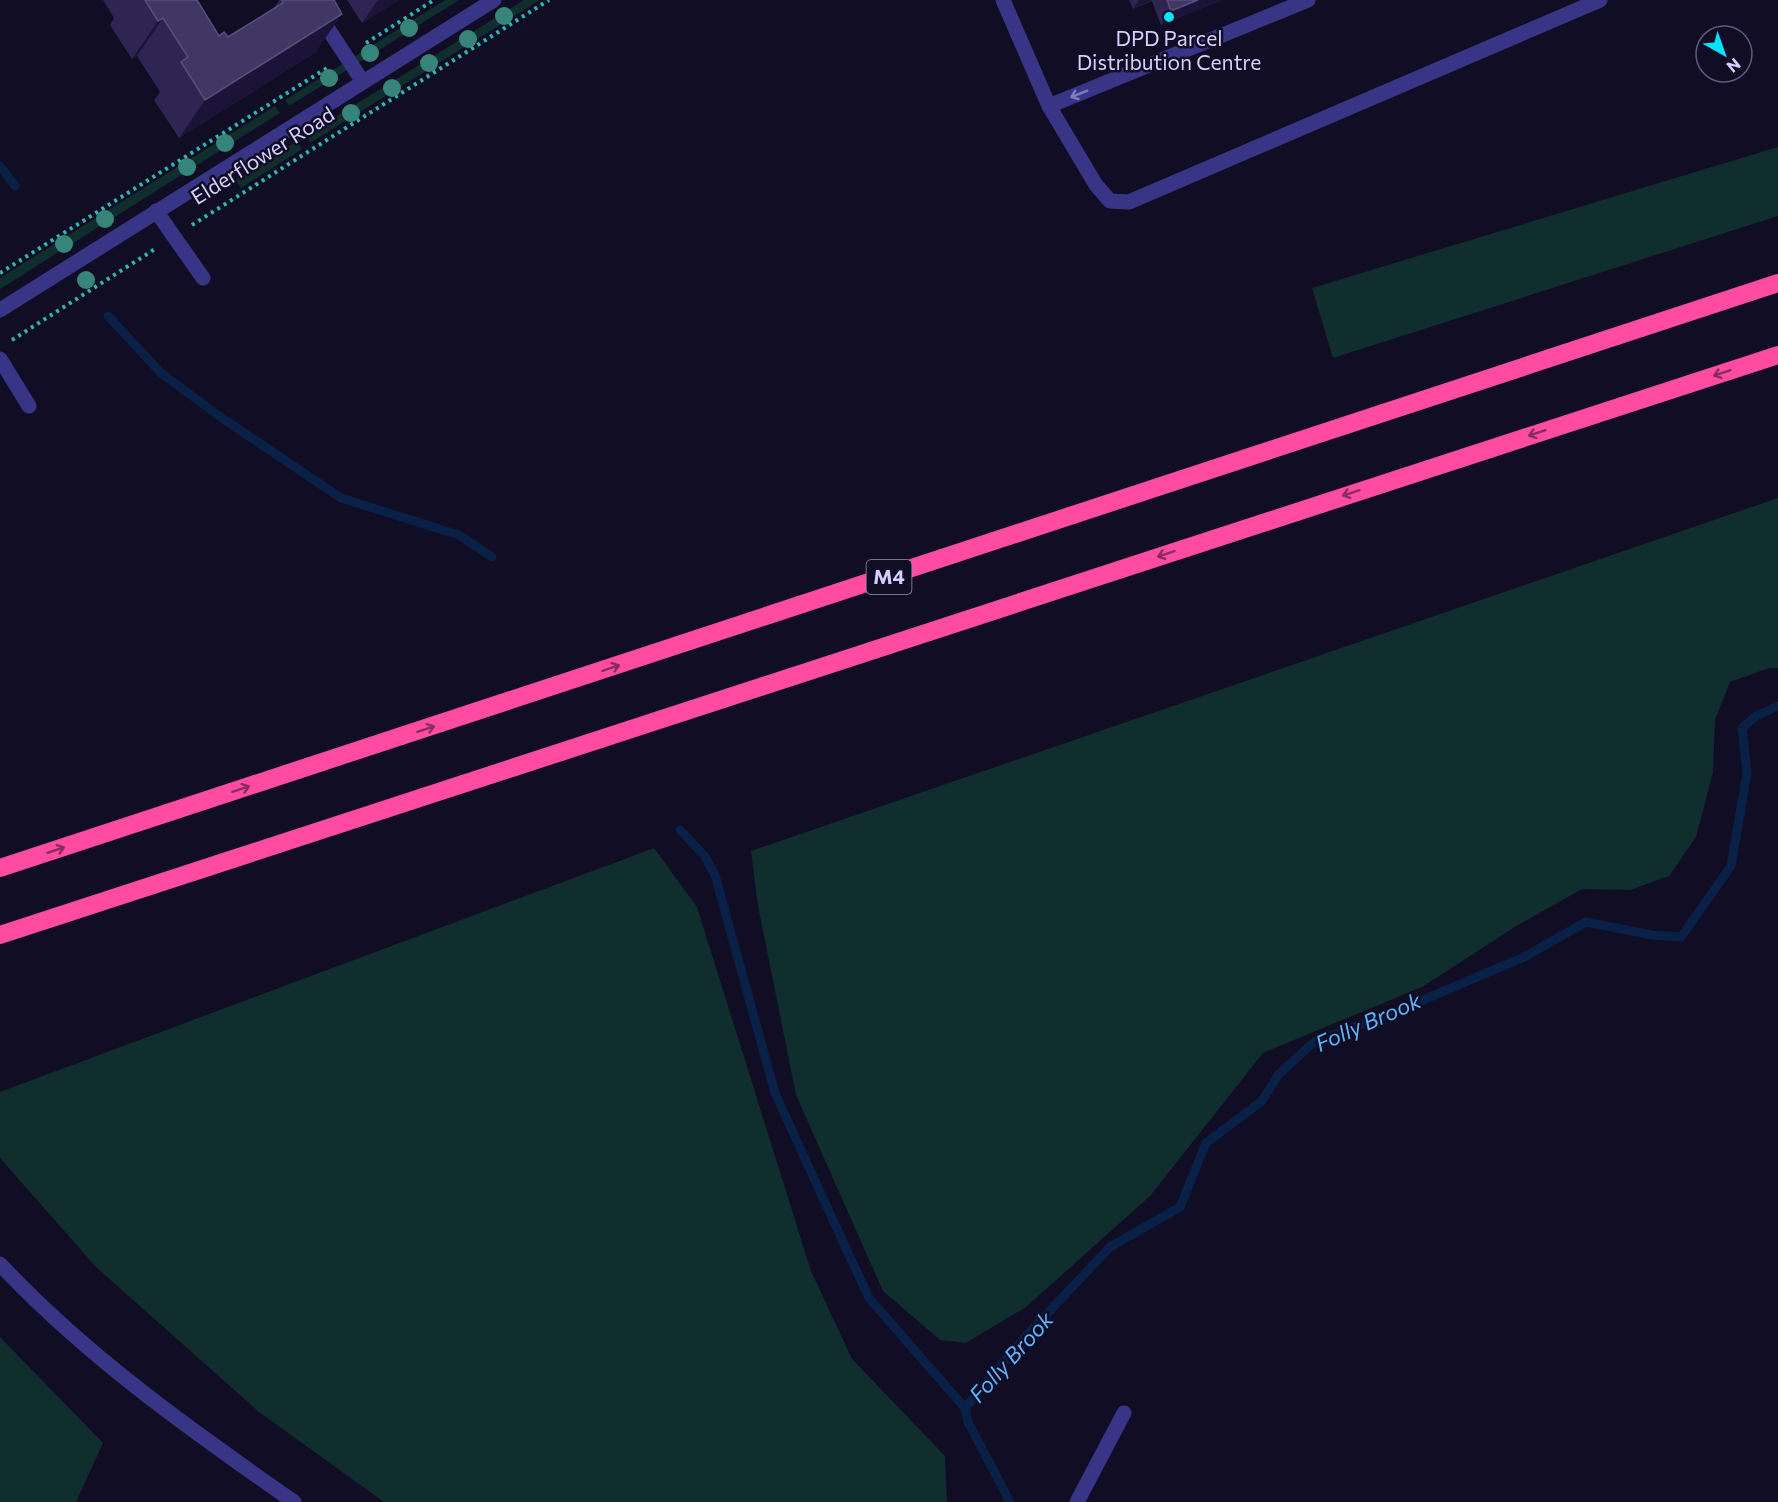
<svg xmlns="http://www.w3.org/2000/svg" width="1778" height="1502" viewBox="0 0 1778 1502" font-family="Commissioner,sans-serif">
<rect width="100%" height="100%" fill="#110d24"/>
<g fill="#102e2d">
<path d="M 445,0 L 459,0 L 289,106 L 285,100 Z"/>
<path d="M 524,0 L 540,0 L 310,143 L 306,135 Z"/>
<path d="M 275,106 L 280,113 L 0,289 L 0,278 Z"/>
<path d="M 297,141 L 302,149 L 241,188 L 235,180 Z"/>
<path d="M 1778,147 L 1778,216 L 1333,358 L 1312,288 Z"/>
<path d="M 1778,498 L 1778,668 L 1769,668 L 1730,682 L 1715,720 L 1713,772 L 1696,837 L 1669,876 L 1630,890 L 1582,889 L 1518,925 L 1422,987 L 1263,1053 L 1150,1196 L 1026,1307 L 966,1343 L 940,1340 L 883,1291 L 796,1095 L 758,906 L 751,851 Z"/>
<path d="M 654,848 L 697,907 L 811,1271 L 852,1359 L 945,1456 L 947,1502 L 384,1502 L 259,1412 L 96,1267 L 0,1158 L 0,1092 Z"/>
<path d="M 0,1337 L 103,1443 L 76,1502 L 0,1502 Z"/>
</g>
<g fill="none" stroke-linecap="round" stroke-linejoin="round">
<g stroke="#092047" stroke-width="9">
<path d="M 0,166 L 15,186"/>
<path d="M 108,316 L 161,373 L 222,418 L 341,498 L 459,535 L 492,557"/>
<path d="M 680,830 L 704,855 L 715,875 L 775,1093 L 832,1218 L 869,1298 L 965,1408"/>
<path d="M 1010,1502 L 968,1422 L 965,1408 L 1026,1336 L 1110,1247 L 1180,1207 L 1206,1143 L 1262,1101 L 1278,1075 L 1314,1042 L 1402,1009 L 1524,957 L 1586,922 L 1652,935 L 1681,937 L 1731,866 L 1747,773 L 1742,728 L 1756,716 L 1778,706"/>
</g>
<g stroke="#28bbb1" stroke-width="4" stroke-dasharray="3 4.5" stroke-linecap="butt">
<path d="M 366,43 L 434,0"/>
<path d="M 192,225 L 549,0"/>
<path d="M 0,273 L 327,68"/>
<path d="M 12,340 L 155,249"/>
</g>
<g stroke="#383586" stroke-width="15">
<path d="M 309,0 L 363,82"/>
<path d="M 1003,0 L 1049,106 L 1308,0"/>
<path d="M 1049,106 L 1096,185 L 1110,201 L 1129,202 L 1600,0"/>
<path d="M 156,211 L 203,278"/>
<path d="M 0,310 L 494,0"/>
<path d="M 0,359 L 29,406"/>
<path d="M 0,1264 C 86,1356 191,1430 294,1502"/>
<path d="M 1077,1502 L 1124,1413"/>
</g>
<g stroke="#ff4ba2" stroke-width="18">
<path d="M 0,868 L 1778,283"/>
<path d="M 0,935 L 1778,355"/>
</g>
</g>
<g fill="#37847a">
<circle cx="504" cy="16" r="9"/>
<circle cx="409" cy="28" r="9"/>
<circle cx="468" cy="39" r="9"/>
<circle cx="370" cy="53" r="9"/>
<circle cx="429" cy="63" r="9"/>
<circle cx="329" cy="78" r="9"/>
<circle cx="392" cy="88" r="9"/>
<circle cx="351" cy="113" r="9"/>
<circle cx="225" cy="143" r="9"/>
<circle cx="187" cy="167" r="9"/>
<circle cx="105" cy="219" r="9"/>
<circle cx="64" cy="244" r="9"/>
<circle cx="86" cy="280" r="9"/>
</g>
<g fill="#2e2553">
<path d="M 103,0 L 198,0 L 198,1 L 219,36 L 228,37 L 272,11 L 279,0 L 334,0 L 316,52 L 179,138 L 154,100 L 160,92 L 137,56 L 132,59 L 110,25 L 114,18 Z"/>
<path d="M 347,0 L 399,0 L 362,23 Z"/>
<path d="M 1129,0 L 1222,0 L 1161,25 L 1152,1 L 1133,9 Z"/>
</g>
<g fill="#1b1438">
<path d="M 378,0 L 399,0 L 362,23 Z"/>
<path d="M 1139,0 L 1152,0 L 1133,9 Z"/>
<path d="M 1198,0 L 1222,0 L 1161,25 L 1171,11 Z"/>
<path d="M 342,14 L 316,52 L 179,138 L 205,100 Z"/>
<path d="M 163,18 L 137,56 L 132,59 L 158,21 Z"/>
</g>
<g fill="#403765" stroke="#574f7e" stroke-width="1.5">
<path d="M 145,0 L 197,0 L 219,36 L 224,32 L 228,37 L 283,3 L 282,0 L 334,0 L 342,14 L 205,100 L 181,62 L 188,57 L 163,18 L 158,21 Z"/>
<path d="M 1167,0 L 1198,0 L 1171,11 Z"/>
</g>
<defs><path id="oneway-shaft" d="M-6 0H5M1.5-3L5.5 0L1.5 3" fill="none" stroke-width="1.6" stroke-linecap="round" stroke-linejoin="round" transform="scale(1.5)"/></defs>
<use stroke="#7f7bbc" href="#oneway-shaft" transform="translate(1079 94) rotate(158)"/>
<g stroke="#882c63">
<use href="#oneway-shaft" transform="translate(1722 373) rotate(162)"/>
<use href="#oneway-shaft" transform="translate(1537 433) rotate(162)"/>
<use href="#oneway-shaft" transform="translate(1351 493) rotate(162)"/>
<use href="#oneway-shaft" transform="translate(1166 554) rotate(162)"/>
<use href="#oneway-shaft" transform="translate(611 668) rotate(-18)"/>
<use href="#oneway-shaft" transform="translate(426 729) rotate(-18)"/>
<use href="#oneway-shaft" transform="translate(241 789) rotate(-18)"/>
<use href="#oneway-shaft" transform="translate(56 850) rotate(-18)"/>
</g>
<circle fill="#00e3fb" stroke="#110d24" stroke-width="2" cx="1169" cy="17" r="6"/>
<g text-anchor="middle" stroke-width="5" stroke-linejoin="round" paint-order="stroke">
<rect fill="#110d24" stroke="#9a96bd" stroke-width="1.5" x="866.5" y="560" width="45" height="34" rx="4.5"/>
<g font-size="20" font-weight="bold" fill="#d5d0ff">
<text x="889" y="584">M4</text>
</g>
<g font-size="21" fill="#d5d0ff" stroke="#110d24">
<text x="1169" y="46">DPD Parcel<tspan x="1169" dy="24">Distribution Centre</tspan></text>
</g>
<g font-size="21" fill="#d5d0ff" stroke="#110d24">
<text transform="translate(263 156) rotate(-32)" y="7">Elderflower Road</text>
</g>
<g font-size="22" font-style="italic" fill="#5eb5ff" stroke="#110d24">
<text transform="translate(1368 1022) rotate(-24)" y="8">Folly Brook</text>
<text transform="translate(1011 1357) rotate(-48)" y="8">Folly Brook</text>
</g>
</g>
<g transform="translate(1724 54) rotate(140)"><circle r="28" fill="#110d24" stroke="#5f5b7c" stroke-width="1.5"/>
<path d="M0-4.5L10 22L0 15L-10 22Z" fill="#00e3fb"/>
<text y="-9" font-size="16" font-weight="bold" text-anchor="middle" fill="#d5d0ff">N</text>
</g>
</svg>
